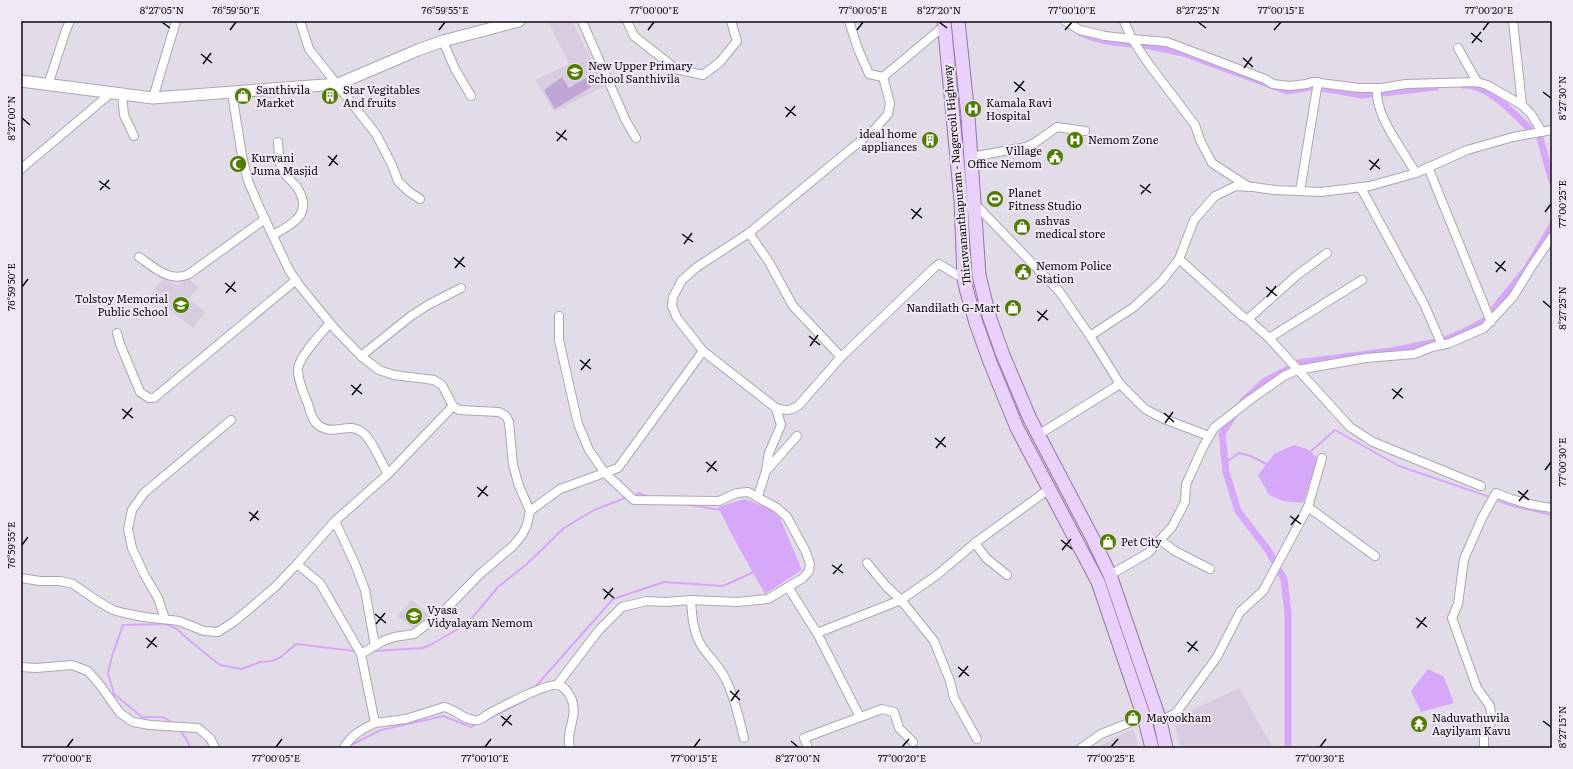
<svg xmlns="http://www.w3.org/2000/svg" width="1573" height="769" viewBox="0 0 1573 769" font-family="Literata,serif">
<rect width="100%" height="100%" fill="#e2dce8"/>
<g fill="#d8cde0">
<path d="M 548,21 L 572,21 L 605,86 L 554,112 L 535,80 L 569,64 Z"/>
<path d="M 165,276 L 178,286 L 186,277 L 199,287 L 189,299 L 205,312 L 193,328 L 150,295 Z"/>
<path d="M 411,600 L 430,615 L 416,631 L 398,616 Z"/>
<path d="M 1239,688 L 1273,748 L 1181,748 L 1173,719 Z"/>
<path d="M 1133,729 L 1139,748 L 1097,748 L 1118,736 Z"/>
</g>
<path fill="#c0a4d6" d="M 562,77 L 569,88 L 586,78 L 591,87 L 555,109 L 544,90 Z"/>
<g fill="#d7a8f9">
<path d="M 1294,445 L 1307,449 L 1318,458 L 1303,503 L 1283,501 L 1269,495 L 1258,475 L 1274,454 Z"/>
<path d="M 744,499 L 753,502 L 770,509 L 780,518 L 802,570 L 765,594 L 733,537 L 718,507 Z"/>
<path d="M 1428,669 L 1444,677 L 1454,703 L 1421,712 L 1411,691 Z"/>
</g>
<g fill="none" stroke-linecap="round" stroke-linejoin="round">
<g stroke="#d7a8f9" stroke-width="2">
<path d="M 1309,453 L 1335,430 L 1399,466 L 1487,496"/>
<path d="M 1225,463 L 1239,453 L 1251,456 L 1268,465"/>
<path d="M 633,496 L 639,493 L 649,497"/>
<path d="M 1499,501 L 1513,506 L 1552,515"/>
<path d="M 685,504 L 720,510"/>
<path d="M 373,651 L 423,648 L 430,645 L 467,624 L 498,587 L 528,563 L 564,528 L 594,510 L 628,497"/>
<path d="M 536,686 L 613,599 L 664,582 L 723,586 L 754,572"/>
<path d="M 490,718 L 526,700"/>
<path d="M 173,723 L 163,717 L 142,717 L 114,694 L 108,673 L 112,656 L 123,625 L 166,624 L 177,629 L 190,641 L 220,665 L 242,669 L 260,662 L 272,661 L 281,657 L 296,644 L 355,651"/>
<path d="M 180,730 L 189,744 L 189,748"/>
<path d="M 349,748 L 351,745 L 381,730 L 443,716 L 471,727 L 478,723"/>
</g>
<g stroke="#d7a8f9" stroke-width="7">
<path d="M 1081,33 C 1097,40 1114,43 1131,44"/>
<path d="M 1145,45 L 1183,53 L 1287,91 L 1311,87"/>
<path d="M 1464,85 C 1488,84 1513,113 1529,128"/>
<path d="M 1322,88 L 1362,95 L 1371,94"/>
<path d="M 1383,93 L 1436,87"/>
<path d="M 1540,138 L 1552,181"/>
<path d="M 1493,310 L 1527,268 L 1552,226"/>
<path d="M 1445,340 L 1464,332 L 1486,320"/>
<path d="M 1298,363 L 1391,351 L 1436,342"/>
<path d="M 1243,401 L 1265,381 L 1288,369"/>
<path d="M 1235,413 L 1222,434 L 1226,472 L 1238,511 L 1268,550 L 1274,561"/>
<path d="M 1280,572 L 1284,579 L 1288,613 L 1288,748"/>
</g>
<g stroke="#ada6b2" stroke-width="10">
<g id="minor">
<path d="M 300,21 L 309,49 L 376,134 L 392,165 L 398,181 L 408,191 L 420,199"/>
<path d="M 582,21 L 626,121 L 636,138"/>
<path d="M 627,21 L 634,36 L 676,69 L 703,75 L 720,62 L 737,41 L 731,21"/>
<path d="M 849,21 L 858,49 L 869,74 L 883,77 L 944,26"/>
<path d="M 1065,21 L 1080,30 L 1105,36 L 1132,39 L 1124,21"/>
<path d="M 1513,21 L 1522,105"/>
<path d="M 443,41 L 455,69 L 471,96"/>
<path d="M 1458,48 L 1477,82"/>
<path d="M 883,77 L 890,103 L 888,114 L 875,129 L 749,233 L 697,267 L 682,280 L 673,297 L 672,306 L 677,318 L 703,351 L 776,408 C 786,411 791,411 799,405 L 841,357 L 934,268 L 939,264 L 964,279"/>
<path d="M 48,85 L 66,30 L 70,21"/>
<path d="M 1377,88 C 1375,108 1390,132 1401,149 C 1402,152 1405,154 1406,157 C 1409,162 1412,167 1416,173"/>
<path d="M 232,93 L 242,156 L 248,181 L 261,211 L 289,270 L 299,285 L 335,329 L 361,356 L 379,370 L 394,375 L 434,380 L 442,385 L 453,406 L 459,410 L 499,412 L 506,416 L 509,422 L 513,465 L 519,486 L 530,511"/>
<path d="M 122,94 L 124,115 L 134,136"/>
<path d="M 153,98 L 176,21"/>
<path d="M 971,157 L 1026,147 L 1036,142 L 1057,127 L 1085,131"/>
<path d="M 1428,167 L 1491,322"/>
<path d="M 21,169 L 111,93"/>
<path d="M 1249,187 L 1212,163 L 1200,140 L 1195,125 L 1148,63 L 1132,39 L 1167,42 L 1265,79 L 1273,84 L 1289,86 L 1307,84 L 1312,82 L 1359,88 L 1381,88 L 1406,84 L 1477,82 L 1487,85 L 1522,105 L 1531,114 L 1542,132"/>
<path d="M 1361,188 L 1424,304 L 1442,345"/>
<path d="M 1300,191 L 1318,82"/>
<path d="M 974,203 L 1059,291 L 1090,336 L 1120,384 L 1145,409 L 1164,419 L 1209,436"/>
<path d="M 749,233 L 769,262 L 793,306 L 841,357"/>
<path d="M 273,235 C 292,225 313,214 298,189 C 294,182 286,177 282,170 C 278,161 279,151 278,142"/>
<path d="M 139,257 C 155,268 170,283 189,274 L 265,219"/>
<path d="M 1179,259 L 1242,316 L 1248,319 L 1269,338 L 1350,427 L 1373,442 L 1481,486"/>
<path d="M 1248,319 L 1296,276 L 1327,253"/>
<path d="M 330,323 C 321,334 301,354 298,368 C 297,379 304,394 308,404 C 310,412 313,423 321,427 C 336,435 348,422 362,432 C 372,439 381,463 388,474"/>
<path d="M 117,333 L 120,344 L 140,392 L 149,398 L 154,398 L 296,280"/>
<path d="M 1090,336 L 1134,307 L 1162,281 L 1179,259 L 1194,220 L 1215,196 L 1236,186 L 1253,187 L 1275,190 L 1321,192 L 1370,186 L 1416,173 L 1467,150 L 1513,137 L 1552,130"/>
<path d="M 1269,338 L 1362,280"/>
<path d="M 361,356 L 411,316 L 428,305 L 461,288"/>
<path d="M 1038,435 L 1120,384"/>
<path d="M 766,470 L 769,453 L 781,425 L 776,408"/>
<path d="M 758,496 L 766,471 L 797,436"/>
<path d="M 1308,507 L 1375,556"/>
<path d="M 335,521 L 355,564 L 365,590 L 375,646"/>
<path d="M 1160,540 L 1175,551 L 1210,569"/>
<path d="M 975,543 L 986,558 L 1007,575"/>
<path d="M 867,563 L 886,586 L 901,600 L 934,641 L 950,681 L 954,698 L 977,739"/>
<path d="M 297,564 L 320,583 L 361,654 L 375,723 C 361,730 351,735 344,748"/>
<path d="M 1110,575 L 1148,553 L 1172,527 L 1185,502 L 1186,484 L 1189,478 L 1203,447 L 1214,428 L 1251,399 L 1284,376 L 1297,370 L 1366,358 L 1414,354 L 1432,347 L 1450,343 L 1484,328 L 1513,297 L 1532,266 L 1552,237"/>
<path d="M 21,578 L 40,581 L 60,581 L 73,584 L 96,600 L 113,610 L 124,613 L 144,617 L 179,621 L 204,631 L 218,632 L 235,621 L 275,587 L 297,564 L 335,521 L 388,474 L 453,406"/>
<path d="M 788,587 L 817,633 L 901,600 L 937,575 L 975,543 L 1049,489"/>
<path d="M 691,600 C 692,616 693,634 703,648 C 710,658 720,667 726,680 C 735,698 739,719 744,738"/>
<path d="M 165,619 L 158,598 L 144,574 L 132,548 L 128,529 L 132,510 L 144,493 L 231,420"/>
<path d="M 817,633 L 860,717"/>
<path d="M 361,654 L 383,641 L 394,637 L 414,634 L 444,611 L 480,574 L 513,546 L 522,535 L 527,525 L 530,511 L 560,489 L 618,468 L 703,351"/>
<path d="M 21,667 L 36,668 L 72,665 L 88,671 L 100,685 L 120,713 L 133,722 L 150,725 L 198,728 L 210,738 L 215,748"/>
<path d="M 557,685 L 599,630 L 622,607 L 647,601 L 666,602 L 691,600 L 737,602 L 768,599 L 803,578 L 809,571 L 810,564 L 806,552 L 787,517 L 777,508 L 748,492 L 737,493 L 719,501 L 634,500 L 605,473 L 589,450 L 578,424 L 559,340 L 559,316"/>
<path d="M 1160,721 L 1176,713 L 1217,657 L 1240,612 L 1263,591 L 1308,507 L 1322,458"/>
<path d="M 375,723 L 406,719 L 444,707 C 455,709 466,722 478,720 C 483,719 488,713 494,711 C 505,705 547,683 558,685 C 566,687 569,694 572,700 C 578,717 565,732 570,748"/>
<path d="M 808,748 L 804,738 L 882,709 L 894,712 L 899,728 L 913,742"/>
<path d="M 1081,748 L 1101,734 L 1144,717"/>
<path d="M 1484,748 L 1484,735 L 1492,721 L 1490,706 L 1477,688 L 1452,618 L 1458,604 L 1464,559 L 1482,518 L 1496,493 C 1515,501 1532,506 1552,508"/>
</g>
</g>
<g stroke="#ada6b2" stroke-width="13">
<path id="tertiary" d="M 21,81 L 153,98 L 338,84 L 418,50 L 443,41 L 519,21"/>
</g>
<g stroke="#9378a6" stroke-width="15">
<g id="primary">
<path d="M 944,21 L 961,201 L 964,279 L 967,292 L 976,323 L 990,362 L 1017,428 L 1098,582 L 1144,717 L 1152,748"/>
<path d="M 958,21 L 968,116 L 979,275 L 989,316 L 1003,355 L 1030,419 L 1093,539 L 1110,575 L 1160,721 L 1166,748"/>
</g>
</g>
<use href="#minor" stroke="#fff" stroke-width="8"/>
<use href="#tertiary" stroke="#fff" stroke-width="11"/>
<use href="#primary" stroke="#e9d1fb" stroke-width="13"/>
</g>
<path fill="none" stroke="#0d0b0f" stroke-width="1.5" d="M 162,22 L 170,28M 939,22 L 947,28M 1198,22 L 1206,28M 230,30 L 236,22M 439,30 L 445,22M 648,30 L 654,22M 857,30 L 863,22M 1065,30 L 1072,22M 1274,30 L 1281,22M 1483,30 L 1489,22M 1471,33 L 1482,42M 1472,43 L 1481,32M 201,54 L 212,63M 1243,58 L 1253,67M 203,64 L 211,53M 1244,68 L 1252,57M 1014,82 L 1025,91M 1015,92 L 1024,81M 1543,92 L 1551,98M 785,107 L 796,116M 786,117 L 795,106M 22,118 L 30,125M 556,132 L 567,140M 557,141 L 566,130M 328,156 L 338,165M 1369,160 L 1380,169M 329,166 L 337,155M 1370,170 L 1379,159M 99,181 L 110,189M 1140,185 L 1151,193M 100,190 L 109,180M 1141,194 L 1150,184M 911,209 L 922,218M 1545,212 L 1551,204M 912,219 L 921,208M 682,234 L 693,242M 684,244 L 692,233M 454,258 L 465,267M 1495,262 L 1506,271M 455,268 L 464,257M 1496,272 L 1505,261M 225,283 L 236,292M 22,287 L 28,279M 1266,287 L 1277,296M 226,293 L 235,282M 1267,297 L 1276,286M 1543,301 L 1551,308M 1037,311 L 1048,320M 1038,321 L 1047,310M 809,336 L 820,345M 810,346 L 818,335M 580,360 L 591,369M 581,370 L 590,359M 351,385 L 362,394M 1392,389 L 1403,398M 352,395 L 361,384M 1393,399 L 1402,388M 122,409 L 133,418M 1164,413 L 1174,422M 123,419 L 132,408M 1165,423 L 1173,412M 935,438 L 946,447M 936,448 L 945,437M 706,462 L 717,471M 1545,470 L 1551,462M 707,472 L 716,461M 477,487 L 488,496M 1518,491 L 1529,500M 478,497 L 487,486M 1519,501 L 1528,490M 249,512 L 259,520M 1290,516 L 1301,524M 250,521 L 258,511M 1291,525 L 1299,515M 1061,540 L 1072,549M 22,545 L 28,537M 1062,550 L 1071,539M 832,565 L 843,573M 833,574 L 842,564M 603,589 L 614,598M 604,599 L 613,588M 375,614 L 386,623M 1416,618 L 1427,627M 376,624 L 385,613M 1417,628 L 1426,617M 146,638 L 157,647M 1187,642 L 1198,651M 147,648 L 156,637M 1188,652 L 1197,641M 958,667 L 969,676M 959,677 L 968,666M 730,691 L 740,700M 731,701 L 739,690M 501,716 L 512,725M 1543,721 L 1551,727M 502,726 L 511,715M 791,741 L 798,747M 67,747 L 73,739M 276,747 L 282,739M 485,747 L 491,739M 694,747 L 700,739M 902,747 L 909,739M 1111,747 L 1118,739M 1320,747 L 1326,739"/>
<defs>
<g id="school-disc" transform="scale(0.9)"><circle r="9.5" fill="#4f7c01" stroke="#f0e9f5"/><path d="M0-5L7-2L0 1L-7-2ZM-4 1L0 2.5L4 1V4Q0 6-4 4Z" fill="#fff"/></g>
<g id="shop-disc" transform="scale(0.9)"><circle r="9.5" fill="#4f7c01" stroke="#f0e9f5"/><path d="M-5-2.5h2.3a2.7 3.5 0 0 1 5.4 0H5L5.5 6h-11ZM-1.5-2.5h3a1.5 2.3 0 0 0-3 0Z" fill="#fff"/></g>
<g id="building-disc" transform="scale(0.9)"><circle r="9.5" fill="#4f7c01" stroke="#f0e9f5"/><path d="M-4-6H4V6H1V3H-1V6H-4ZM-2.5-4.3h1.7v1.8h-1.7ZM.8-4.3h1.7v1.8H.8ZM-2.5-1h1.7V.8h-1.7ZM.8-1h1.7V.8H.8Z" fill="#fff"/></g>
<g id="hospital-disc" transform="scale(0.9)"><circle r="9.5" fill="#4f7c01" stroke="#f0e9f5"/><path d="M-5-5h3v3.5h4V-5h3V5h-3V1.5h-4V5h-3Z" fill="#fff"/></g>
<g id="civic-disc" transform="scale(0.9)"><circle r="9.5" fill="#4f7c01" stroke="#f0e9f5"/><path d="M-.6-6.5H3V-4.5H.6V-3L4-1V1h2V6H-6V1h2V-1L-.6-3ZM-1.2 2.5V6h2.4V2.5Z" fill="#fff"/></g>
<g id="mosque-disc" transform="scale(0.9)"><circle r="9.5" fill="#4f7c01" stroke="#f0e9f5"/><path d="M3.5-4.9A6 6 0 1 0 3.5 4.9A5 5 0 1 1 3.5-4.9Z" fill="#fff"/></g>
<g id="stadium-disc" transform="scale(0.9)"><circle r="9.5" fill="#4f7c01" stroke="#f0e9f5"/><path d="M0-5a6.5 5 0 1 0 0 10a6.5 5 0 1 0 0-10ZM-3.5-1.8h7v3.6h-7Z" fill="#fff"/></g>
<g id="temple-disc" transform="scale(0.9)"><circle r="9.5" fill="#4f7c01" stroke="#f0e9f5"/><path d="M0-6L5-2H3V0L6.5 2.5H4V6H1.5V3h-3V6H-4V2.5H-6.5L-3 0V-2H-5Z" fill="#fff"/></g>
</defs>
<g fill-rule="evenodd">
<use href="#school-disc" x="575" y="72"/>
<use href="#shop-disc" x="243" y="96"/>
<use href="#building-disc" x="330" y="96"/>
<use href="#hospital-disc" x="973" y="109"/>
<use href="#building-disc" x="930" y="140"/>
<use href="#hospital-disc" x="1075" y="140"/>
<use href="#civic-disc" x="1055" y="157"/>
<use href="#mosque-disc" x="238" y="164"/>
<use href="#stadium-disc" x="995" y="199"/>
<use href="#shop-disc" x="1022" y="227"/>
<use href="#civic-disc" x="1023" y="272"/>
<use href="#school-disc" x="181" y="305"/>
<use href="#shop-disc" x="1013" y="308"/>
<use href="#shop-disc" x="1108" y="542"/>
<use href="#school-disc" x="414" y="616"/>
<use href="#shop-disc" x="1133" y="718"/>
<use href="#temple-disc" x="1419" y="724"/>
</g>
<g text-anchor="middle" stroke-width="4" stroke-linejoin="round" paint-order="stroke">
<g font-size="11" fill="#0d0b0f" stroke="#f0e9f5" text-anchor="start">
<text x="588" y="70">New Upper Primary<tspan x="588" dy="13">School Santhivila</tspan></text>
<text x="256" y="94">Santhivila<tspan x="256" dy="13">Market</tspan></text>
<text x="343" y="94">Star Vegitables<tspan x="343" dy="13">And fruits</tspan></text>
<text x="986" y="107">Kamala Ravi<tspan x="986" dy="13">Hospital</tspan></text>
<text x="917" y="138" text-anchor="end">ideal home<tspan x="917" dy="13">appliances</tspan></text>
<text x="1088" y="144">Nemom Zone</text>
<text x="1042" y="155" text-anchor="end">Village<tspan x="1042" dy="13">Office Nemom</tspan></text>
<text x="251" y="162">Kurvani<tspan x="251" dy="13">Juma Masjid</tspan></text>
<text x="1008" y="197">Planet<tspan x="1008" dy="13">Fitness Studio</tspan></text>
<text x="1035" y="225">ashvas<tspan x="1035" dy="13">medical store</tspan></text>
<text x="1036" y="270">Nemom Police<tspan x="1036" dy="13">Station</tspan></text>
<text x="168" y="303" text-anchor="end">Tolstoy Memorial<tspan x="168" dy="13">Public School</tspan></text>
<text x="1000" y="312" text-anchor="end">Nandilath G-Mart</text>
<text x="1121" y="546">Pet City</text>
<text x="427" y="614">Vyasa<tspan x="427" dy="13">Vidyalayam Nemom</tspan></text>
<text x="1146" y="722">Mayookham</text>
<text x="1432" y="722">Naduvathuvila<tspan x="1432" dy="13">Aayilyam Kavu</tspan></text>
</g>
<g font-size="11" fill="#0d0b0f" stroke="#f0e9f5">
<text transform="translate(957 175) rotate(-95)" y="4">Thiruvananthapuram - Nagercoil Highway</text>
</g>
</g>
<rect width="1573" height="769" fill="none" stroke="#f0e9f5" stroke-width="44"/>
<rect x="22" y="22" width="1529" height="725" fill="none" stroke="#0d0b0f" stroke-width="1.5"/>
<g font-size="10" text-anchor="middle" fill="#0d0b0f">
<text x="162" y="14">8°27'05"N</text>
<text x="236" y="14">76°59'50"E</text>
<text x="445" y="14">76°59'55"E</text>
<text x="654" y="14">77°00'00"E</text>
<text x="863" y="14">77°00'05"E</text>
<text x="939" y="14">8°27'20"N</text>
<text x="1072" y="14">77°00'10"E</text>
<text x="1198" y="14">8°27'25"N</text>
<text x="1281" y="14">77°00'15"E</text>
<text x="1489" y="14">77°00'20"E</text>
<text transform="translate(1562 98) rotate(-90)" y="4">8°27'30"N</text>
<text transform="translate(11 118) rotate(-90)" y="4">8°27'00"N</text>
<text transform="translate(1562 204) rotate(-90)" y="4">77°00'25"E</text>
<text transform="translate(11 287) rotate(-90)" y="4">76°59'50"E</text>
<text transform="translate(1562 308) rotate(-90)" y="4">8°27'25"N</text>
<text transform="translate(1562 462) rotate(-90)" y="4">77°00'30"E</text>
<text transform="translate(11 545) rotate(-90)" y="4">76°59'55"E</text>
<text transform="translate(1562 727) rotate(-90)" y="4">8°27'15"N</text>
<text x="67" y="762">77°00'00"E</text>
<text x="276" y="762">77°00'05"E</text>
<text x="485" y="762">77°00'10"E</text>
<text x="694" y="762">77°00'15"E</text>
<text x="798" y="762">8°27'00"N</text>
<text x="902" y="762">77°00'20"E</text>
<text x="1111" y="762">77°00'25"E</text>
<text x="1320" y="762">77°00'30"E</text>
</g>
</svg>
